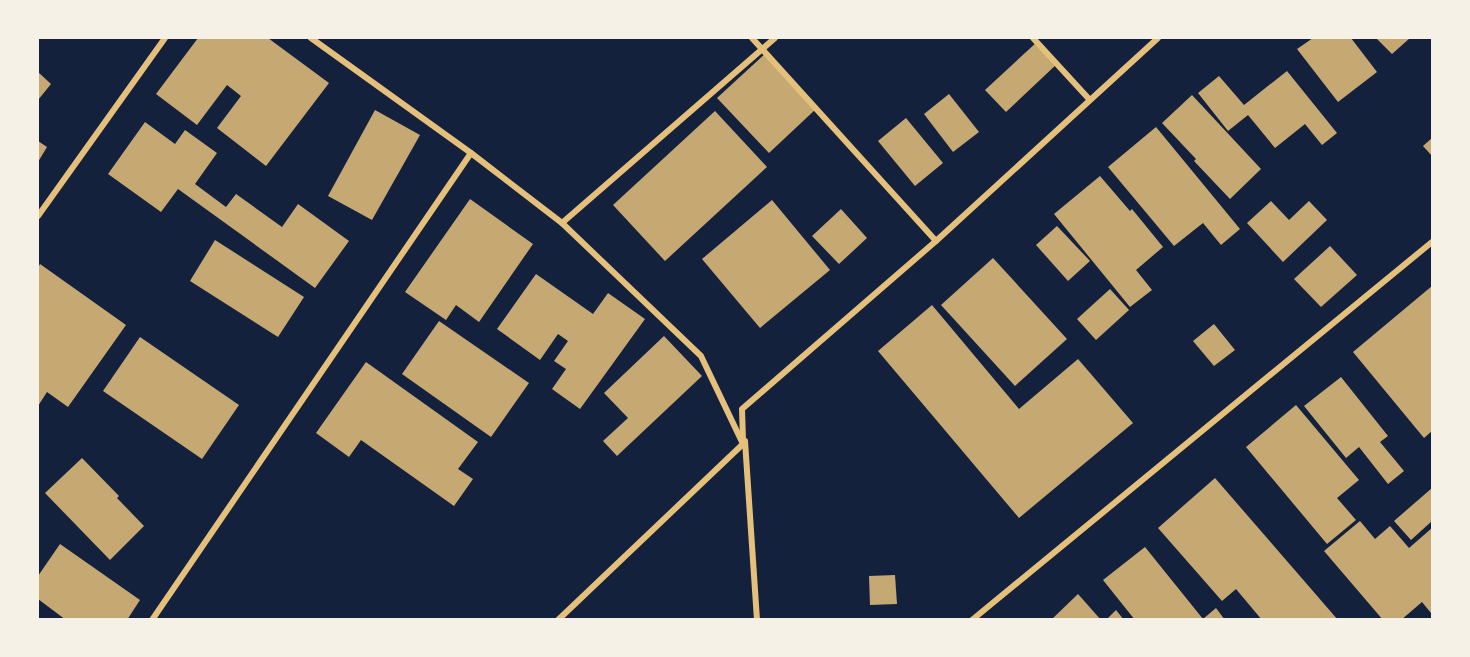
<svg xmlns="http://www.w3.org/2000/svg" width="1470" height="657" viewBox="0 0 1470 657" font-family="Ubuntu,sans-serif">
<rect width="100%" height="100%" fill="#14213d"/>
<g fill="#c6a872">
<path d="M 198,38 L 268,38 L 329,83 L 266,166 L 217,128 L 241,96 L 227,85 L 197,125 L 156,94 Z"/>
<path d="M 1313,38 L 1351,38 L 1377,72 L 1338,102 L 1297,49 Z"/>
<path d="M 1376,38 L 1410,38 L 1392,54 Z"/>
<path d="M 1038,41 L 1058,63 L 1006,112 L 985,90 Z"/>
<path d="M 766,53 L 817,108 L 769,153 L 717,98 Z"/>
<path d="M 1287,71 L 1337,133 L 1322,145 L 1305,124 L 1275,148 L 1248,115 L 1228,131 L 1198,93 L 1219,76 L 1244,105 Z"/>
<path d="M 38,72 L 51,84 L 38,100 Z"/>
<path d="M 949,94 L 979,132 L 953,152 L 924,114 Z"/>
<path d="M 1192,95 L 1261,169 L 1230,199 L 1194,161 L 1196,159 L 1162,123 Z"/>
<path d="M 375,110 L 420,135 L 372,220 L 328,196 Z"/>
<path d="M 715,111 L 767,167 L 665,261 L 613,205 Z"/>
<path d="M 906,118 L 943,163 L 915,186 L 878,141 Z"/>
<path d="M 145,122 L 175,144 L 185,130 L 217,153 L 195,184 L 226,207 L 236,194 L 282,227 L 298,204 L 349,241 L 315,288 L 178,189 L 161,212 L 108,174 Z"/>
<path d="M 1156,127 L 1240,229 L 1221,245 L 1203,223 L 1174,246 L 1108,167 Z"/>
<path d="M 1432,138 L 1432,156 L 1423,146 Z"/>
<path d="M 38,141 L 47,147 L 38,162 Z"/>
<path d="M 1100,176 L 1130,211 L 1132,209 L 1163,247 L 1136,270 L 1152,290 L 1130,307 L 1054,214 Z"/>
<path d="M 470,199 L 533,244 L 479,322 L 456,305 L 446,320 L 405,292 Z"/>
<path d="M 772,200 L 830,270 L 760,328 L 702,259 Z"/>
<path d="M 1271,201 L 1289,220 L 1309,201 L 1327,220 L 1283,262 L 1247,223 Z"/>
<path d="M 841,209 L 867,238 L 839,264 L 812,236 Z"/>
<path d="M 1057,226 L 1090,261 L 1068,281 L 1036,245 Z"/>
<path d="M 215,240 L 304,297 L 278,337 L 190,281 Z"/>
<path d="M 1330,246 L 1357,275 L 1321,307 L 1294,279 Z"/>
<path d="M 993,258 L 1067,339 L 1015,386 L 941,305 Z"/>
<path d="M 40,264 L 126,325 L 68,407 L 47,392 L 38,406 L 38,268 Z"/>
<path d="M 536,274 L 593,314 L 608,293 L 645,319 L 580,409 L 552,389 L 566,369 L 554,361 L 568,341 L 558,334 L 540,360 L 497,329 Z"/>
<path d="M 1432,286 L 1432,431 L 1424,438 L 1353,352 Z"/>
<path d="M 1110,289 L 1129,310 L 1096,340 L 1077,319 Z"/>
<path d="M 932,305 L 1019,409 L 1078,359 L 1133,423 L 1019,518 L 878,351 Z"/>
<path d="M 439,321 L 529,383 L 491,437 L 402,374 Z"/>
<path d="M 1214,324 L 1235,350 L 1214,366 L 1193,341 Z"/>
<path d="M 664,336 L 702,376 L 617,456 L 603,441 L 628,418 L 604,393 Z"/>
<path d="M 140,337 L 239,405 L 202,459 L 103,391 Z"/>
<path d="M 366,362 L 478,442 L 458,469 L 473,479 L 454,506 L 361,440 L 349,457 L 316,433 Z"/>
<path d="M 1341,377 L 1388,436 L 1380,442 L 1404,471 L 1388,484 L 1359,447 L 1346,458 L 1304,406 Z"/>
<path d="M 1296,405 L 1359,480 L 1337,498 L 1356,520 L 1327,544 L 1246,447 Z"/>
<path d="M 82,458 L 119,496 L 117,498 L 144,526 L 110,560 L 45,493 Z"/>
<path d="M 1215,478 L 1338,620 L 1262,620 L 1236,589 L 1222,601 L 1158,528 Z"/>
<path d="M 1432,488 L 1432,521 L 1411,540 L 1394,521 Z"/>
<path d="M 1360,521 L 1375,539 L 1390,526 L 1409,548 L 1432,528 L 1432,611 L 1431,613 L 1422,602 L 1401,620 L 1383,620 L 1324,551 Z"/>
<path d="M 60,544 L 140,600 L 127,620 L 66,620 L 38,599 L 38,576 Z"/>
<path d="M 1145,547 L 1203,619 L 1216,608 L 1225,620 L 1135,620 L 1103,580 Z"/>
<path d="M 895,575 L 897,604 L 870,605 L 869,576 Z"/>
<path d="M 1078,594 L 1101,620 L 1051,620 Z"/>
<path d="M 1116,610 L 1124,620 L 1106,620 Z"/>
</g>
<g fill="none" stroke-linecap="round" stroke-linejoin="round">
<g stroke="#e5c07b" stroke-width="6">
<path d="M 311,38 L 471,153 L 562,223 L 701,356 L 743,444"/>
<path d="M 752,38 L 936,241"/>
<path d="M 1033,38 L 1089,99"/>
<path d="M 38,216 L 165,38"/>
<path d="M 562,223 L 775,38"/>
<path d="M 743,440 L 742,409 L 936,241 L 1158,38"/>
<path d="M 745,441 L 757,620"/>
<path d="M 152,620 L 471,153"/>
<path d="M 558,620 L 743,444"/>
<path d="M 972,620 L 1432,242"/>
</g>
</g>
<rect width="1470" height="657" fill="none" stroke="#f6f1e7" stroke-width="78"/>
</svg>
